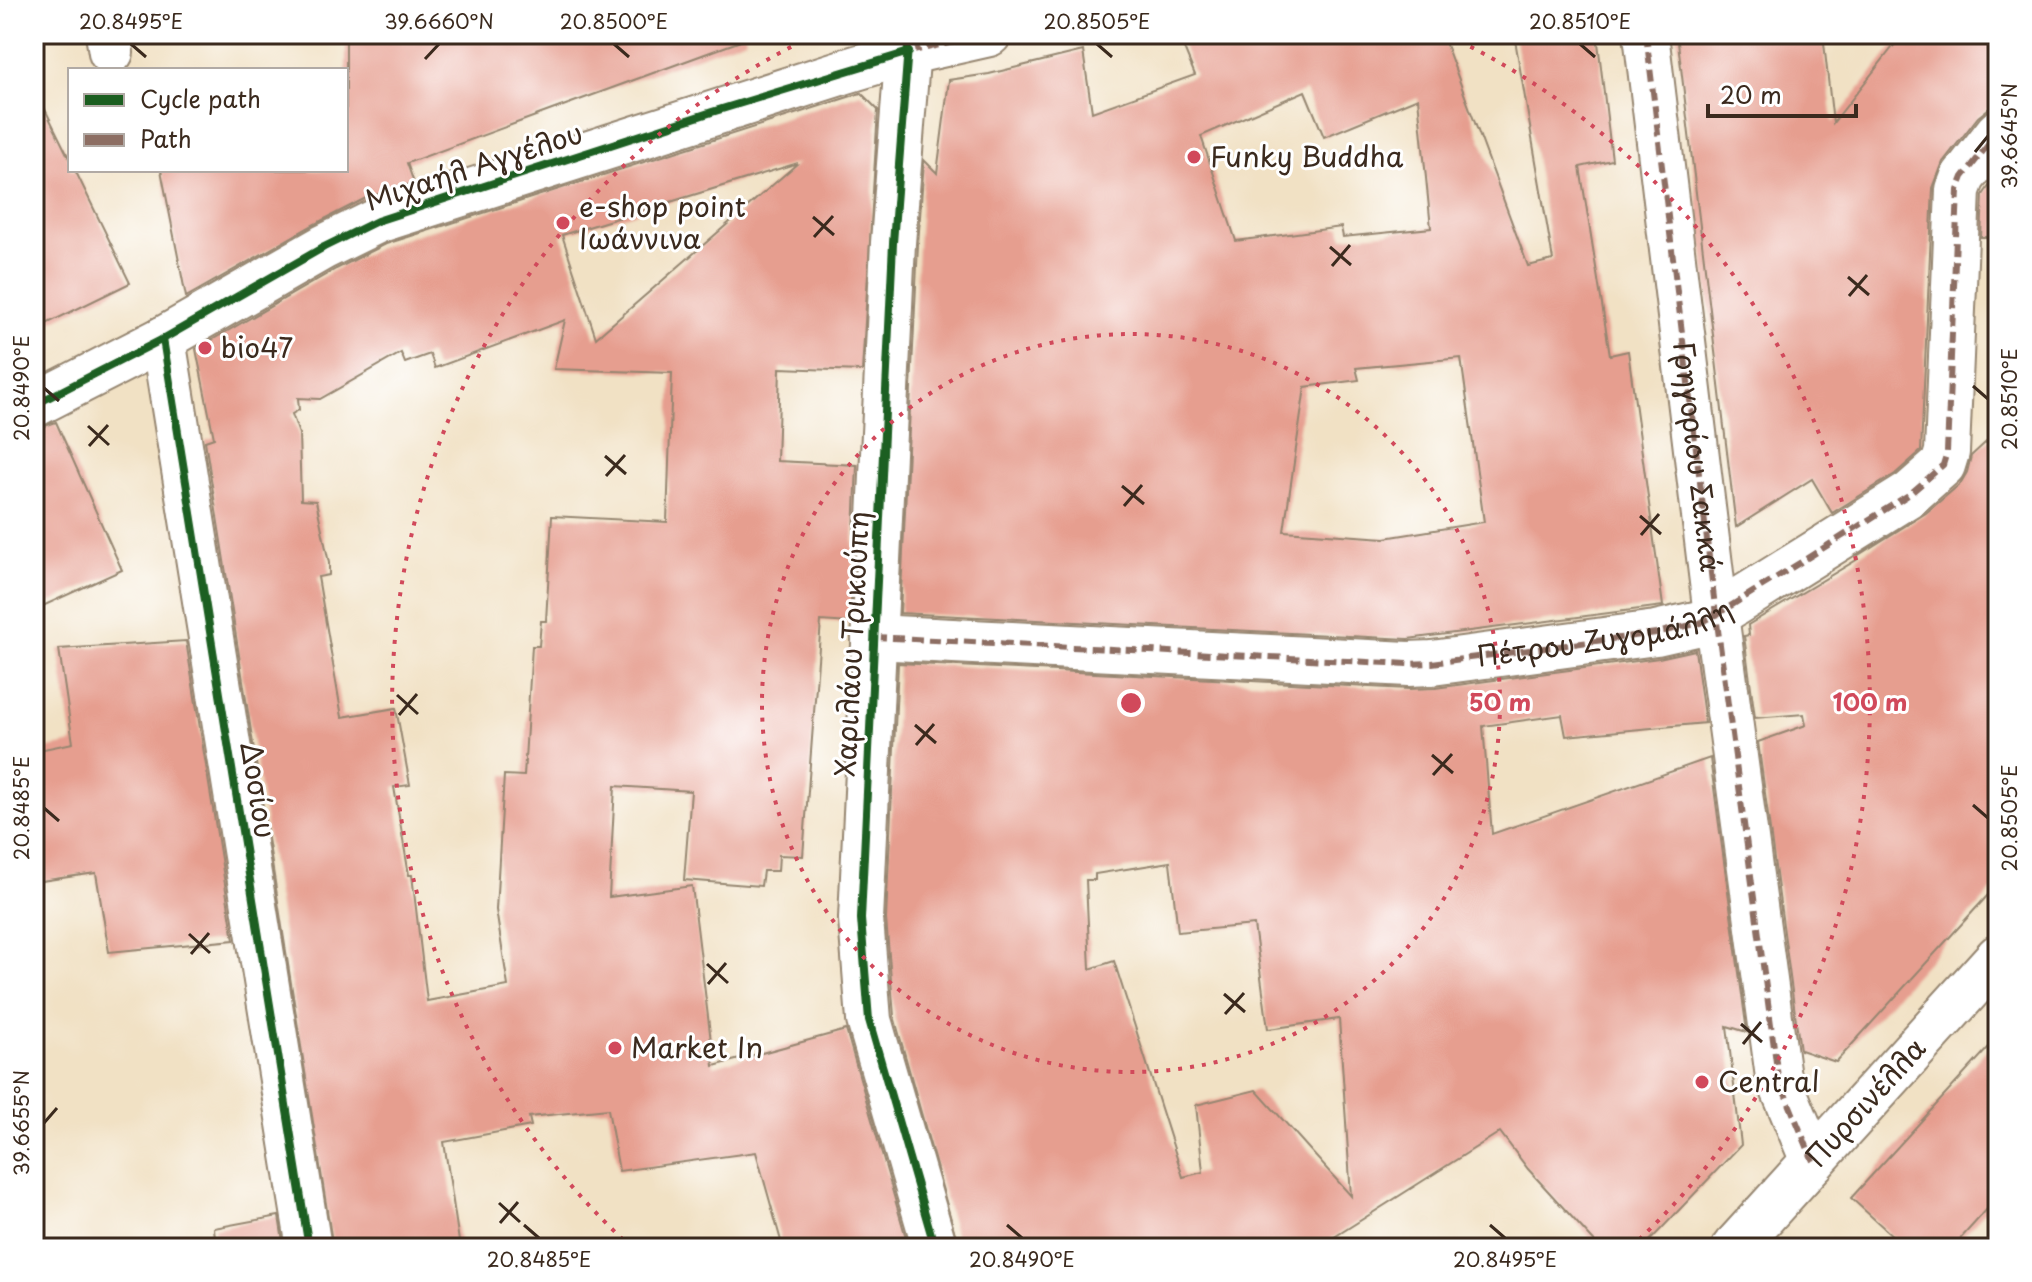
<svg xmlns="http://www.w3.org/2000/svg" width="2032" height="1282" viewBox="0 0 2032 1282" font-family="'Playpen Sans',sans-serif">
<rect width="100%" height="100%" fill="#fff"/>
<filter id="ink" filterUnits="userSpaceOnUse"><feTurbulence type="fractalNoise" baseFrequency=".0125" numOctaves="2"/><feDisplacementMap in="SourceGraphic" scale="16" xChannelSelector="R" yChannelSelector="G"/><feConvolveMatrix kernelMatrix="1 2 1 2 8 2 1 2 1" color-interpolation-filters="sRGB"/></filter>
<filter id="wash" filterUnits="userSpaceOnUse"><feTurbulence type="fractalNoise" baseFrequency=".006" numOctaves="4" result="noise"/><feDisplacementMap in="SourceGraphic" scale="32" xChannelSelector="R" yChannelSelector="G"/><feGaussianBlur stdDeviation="1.8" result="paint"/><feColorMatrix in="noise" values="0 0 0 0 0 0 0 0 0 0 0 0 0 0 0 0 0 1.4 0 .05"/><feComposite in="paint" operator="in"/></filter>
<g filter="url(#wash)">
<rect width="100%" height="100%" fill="#f1e1c4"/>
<g id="blocks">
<g fill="#e69e8f" fill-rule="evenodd">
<path d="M 346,34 L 745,34 L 746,39 L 407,163 L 414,183 L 366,198 L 313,225 L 186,297 L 161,170 L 346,170 Z"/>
<path d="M 1178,34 L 1442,34 L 1528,266 L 1553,260 L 1514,34 L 1597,34 L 1612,160 L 1580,167 L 1610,355 L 1628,351 L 1663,606 L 1408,639 L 900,613 L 918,245 L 924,160 L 937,173 L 949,80 L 989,74 L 1083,51 L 1092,112 L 1195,75 ZM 1305,91 L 1324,137 L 1418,98 L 1431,228 L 1343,237 L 1341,227 L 1236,241 L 1201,136 ZM 1461,358 L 1484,522 L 1385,538 L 1284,531 L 1305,387 L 1359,380 L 1356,368 Z"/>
<path d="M 1677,34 L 1823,34 L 1833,123 L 1903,34 L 1998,34 L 1998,108 L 1988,109 L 1978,117 L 1943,162 L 1933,188 L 1921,451 L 1895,474 L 1832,513 L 1812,479 L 1736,527 Z"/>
<path d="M 34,87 L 70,160 L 70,170 L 75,170 L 130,283 L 34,330 Z"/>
<path d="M 861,93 L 878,110 L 862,371 L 780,368 L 777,461 L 857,465 L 850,623 L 821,621 L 803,856 L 779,855 L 778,871 L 763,871 L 761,886 L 684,880 L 691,791 L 615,786 L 609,897 L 692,886 L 714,1066 L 846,1030 L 909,1248 L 783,1248 L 756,1152 L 619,1171 L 608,1109 L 529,1117 L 531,1126 L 444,1142 L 460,1248 L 333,1248 L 205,441 L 214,438 L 196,349 L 336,269 L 386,244 ZM 798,163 L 596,338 L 562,235 ZM 565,320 L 554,369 L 672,373 L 667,522 L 552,516 L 546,621 L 541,621 L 539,646 L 532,646 L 524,776 L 504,775 L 496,910 L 508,986 L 427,1001 L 412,875 L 409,875 L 394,787 L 410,785 L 396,708 L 342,717 L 318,577 L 329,575 L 329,563 L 316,501 L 301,500 L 299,434 L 292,414 L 299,410 L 298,398 L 320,399 L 401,353 L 405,363 L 430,354 L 435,368 Z"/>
<path d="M 1998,173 L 1998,237 L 1981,237 L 1983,195 Z"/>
<path d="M 56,422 L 122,570 L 34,610 L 34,430 Z"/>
<path d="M 1998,431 L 1998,884 L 1836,1062 L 1800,1050 L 1758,742 L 1806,725 L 1804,714 L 1755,718 L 1744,636 L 1749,635 L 1748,625 L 1858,559 L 1857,556 L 1926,513 L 1960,484 L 1967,472 L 1971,456 Z"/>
<path d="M 186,641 L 234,940 L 109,952 L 96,873 L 34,882 L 34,751 L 73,743 L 59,649 Z"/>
<path d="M 1695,650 L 1705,723 L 1566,736 L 1562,715 L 1483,726 L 1492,834 L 1710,758 L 1747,1032 L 1727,1026 L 1741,1145 L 1643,1248 L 1600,1248 L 1528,1169 L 1500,1132 L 1317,1248 L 959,1248 L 894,1016 L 886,919 L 898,663 L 1409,689 L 1435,688 L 1659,658 ZM 1170,862 L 1178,932 L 1254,925 L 1268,1029 L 1339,1019 L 1351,1196 L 1256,1090 L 1196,1105 L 1203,1172 L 1183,1177 L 1114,961 L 1090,969 L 1086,880 L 1095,880 L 1095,874 Z"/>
<path d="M 1998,1037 L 1998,1197 L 1952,1248 L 1906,1248 L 1851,1198 Z"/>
<path d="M 279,1216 L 284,1248 L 216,1248 L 214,1228 Z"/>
</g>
</g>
</g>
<g filter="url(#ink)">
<use href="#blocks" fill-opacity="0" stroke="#968671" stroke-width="2"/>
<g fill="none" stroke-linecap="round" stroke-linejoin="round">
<g stroke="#968671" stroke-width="48">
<g id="street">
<path d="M 108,34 L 111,52"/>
<path id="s1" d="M 1646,34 L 1716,615 L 1778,1077 L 1813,1161"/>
<path d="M 163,339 L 309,1248"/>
<path d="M 34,405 L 163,339 L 324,247 L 377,221 L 843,72 L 909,52 L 989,34"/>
<path id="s2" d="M 874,637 L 1408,664 L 1432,663 L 1656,633 L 1700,623 L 1716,615 L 1910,494 L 1943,465 L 1947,452 L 1958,190 L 1963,177 L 1998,132"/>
</g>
</g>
<g stroke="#968671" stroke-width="48">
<g id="secondary">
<path d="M 909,34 L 893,243 L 861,919 L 869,1020 L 935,1248"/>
<path id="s3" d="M 1734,1248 L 1998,957"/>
</g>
</g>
<use href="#street" stroke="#fff" stroke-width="44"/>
<use href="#secondary" stroke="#fff" stroke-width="44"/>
<g stroke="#8d6e63" stroke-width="6" stroke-dasharray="12 6" stroke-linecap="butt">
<path d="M 1646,34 L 1716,615 L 1778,1077 L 1813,1161"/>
<path d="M 909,52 L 989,34"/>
<path d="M 874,637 L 1408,664 L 1432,663 L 1656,633 L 1700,623 L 1716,615 L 1910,494 L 1943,465 L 1947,452 L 1958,190 L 1963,177 L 1998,132"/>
</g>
<g stroke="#fff" stroke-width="13">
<g id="cycleway">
<path d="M 909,34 L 893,243 L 861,919 L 869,1020 L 935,1248"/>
<path d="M 163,339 L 309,1248"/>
<path d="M 34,405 L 163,339 L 324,247 L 377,221 L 712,112 L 909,52"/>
</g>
</g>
<use href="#cycleway" stroke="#1b5e20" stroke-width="8"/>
</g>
</g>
<path fill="none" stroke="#3b2a1e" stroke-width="3" d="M 131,44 L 146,57M 614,44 L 629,57M 1097,44 L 1112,57M 1580,44 L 1595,57M 425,59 L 439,44M 1975,152 L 1988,136M 813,217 L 834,235M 814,237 L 833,216M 1330,247 L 1351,265M 1332,266 L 1350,245M 1848,277 L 1869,295M 1849,296 L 1867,275M 1973,386 L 1988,399M 44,388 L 59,401M 88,426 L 109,445M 89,446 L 108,425M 605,456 L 626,474M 606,476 L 625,455M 1122,486 L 1144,504M 1124,506 L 1142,485M 1640,516 L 1661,534M 1641,535 L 1659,514M 397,695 L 418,714M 399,715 L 417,694M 915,725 L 936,743M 916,745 L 934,724M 1432,755 L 1453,773M 1433,775 L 1452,754M 1973,805 L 1988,818M 44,808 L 59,821M 189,934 L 210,953M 191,954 L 209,933M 707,964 L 728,983M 708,984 L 726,963M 1224,994 L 1245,1012M 1225,1014 L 1244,993M 1741,1024 L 1762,1042M 1743,1044 L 1761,1022M 44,1123 L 57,1108M 499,1203 L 520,1222M 500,1223 L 518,1202M 524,1225 L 539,1238M 1007,1225 L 1022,1238M 1490,1225 L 1505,1238"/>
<g fill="none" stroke="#d1495b" stroke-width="4" stroke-dasharray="4 8">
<circle cx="1131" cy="703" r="369"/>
<path d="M632 1248A739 739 0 0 1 813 36M1449 36A739 739 0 0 1 1630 1248"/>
</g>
<g fill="#d1495b" stroke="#fff" stroke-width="3">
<circle cx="1194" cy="157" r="8"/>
<circle cx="563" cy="223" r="8"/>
<circle cx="205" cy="348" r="8"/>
<circle cx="615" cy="1048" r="8"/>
<circle cx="1702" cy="1082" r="8"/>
</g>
<g text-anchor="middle" stroke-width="6" stroke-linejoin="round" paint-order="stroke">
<g font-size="28" fill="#3b2a1e" stroke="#fff" text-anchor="start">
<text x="1210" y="167">Funky Buddha</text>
<text x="579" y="217">e-shop point<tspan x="579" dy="32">Ιωάννινα</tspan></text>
<text x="221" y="358">bio47</text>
<text x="631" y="1058">Market In</text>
<text x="1718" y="1092">Central</text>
</g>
<g font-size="28" fill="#3b2a1e" stroke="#fff">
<text transform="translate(474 167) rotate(-18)" y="10">Μιχαήλ Αγγέλου</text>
<text dy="10" stroke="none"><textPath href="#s1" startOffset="426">Γρηγορίου Σακκά</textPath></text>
<text dy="10" stroke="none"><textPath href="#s2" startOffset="734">Πέτρου Ζυγομάλλη</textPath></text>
<text transform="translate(852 644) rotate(-87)" y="10">Χαριλάου Τρικούπη</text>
<text transform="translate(258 790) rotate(81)" y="10">Δοσίου</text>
<text dy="10" stroke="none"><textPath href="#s3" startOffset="196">Πυρσινέλλα</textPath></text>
</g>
</g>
<circle cx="1131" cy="703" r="12" fill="#d1495b" stroke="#fff" stroke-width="4"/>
<g font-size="24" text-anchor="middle" font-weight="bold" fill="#d1495b" stroke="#fff" stroke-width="6" stroke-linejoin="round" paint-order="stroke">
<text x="1500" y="711">50 m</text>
<text x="1870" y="711">100 m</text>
</g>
<rect width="2032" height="1282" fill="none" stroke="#fff" stroke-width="88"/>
<rect x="68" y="68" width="280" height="104" fill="#ffffff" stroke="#b1aaa5" stroke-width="2"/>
<rect x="84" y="94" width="40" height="12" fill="#1b5e20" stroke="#b1aaa5" stroke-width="2"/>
<text x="140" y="108" font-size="24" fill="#3b2a1e">Cycle path</text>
<rect x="84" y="134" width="40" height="12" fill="#8d6e63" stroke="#b1aaa5" stroke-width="2"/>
<text x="140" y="148" font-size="24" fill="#3b2a1e">Path</text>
<path d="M1708 104v12h148v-12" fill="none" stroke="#3b2a1e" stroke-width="4"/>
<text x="1720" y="104" font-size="24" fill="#3b2a1e" stroke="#ffffff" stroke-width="6" paint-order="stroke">20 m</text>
<rect x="44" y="44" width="1944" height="1194" fill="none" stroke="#3b2a1e" stroke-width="3"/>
<g font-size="20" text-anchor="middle" fill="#3b2a1e">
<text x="131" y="29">20.8495°E</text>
<text x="439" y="29">39.6660°N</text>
<text x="614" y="29">20.8500°E</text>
<text x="1097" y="29">20.8505°E</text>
<text x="1580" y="29">20.8510°E</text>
<text transform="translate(2010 136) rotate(-90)" y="7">39.6645°N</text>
<text transform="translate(22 388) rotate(-90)" y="7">20.8490°E</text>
<text transform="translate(2010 399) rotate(-90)" y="7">20.8510°E</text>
<text transform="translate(22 808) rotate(-90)" y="7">20.8485°E</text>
<text transform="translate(2010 818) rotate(-90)" y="7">20.8505°E</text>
<text transform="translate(22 1123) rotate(-90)" y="7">39.6655°N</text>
<text x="539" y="1267">20.8485°E</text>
<text x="1022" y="1267">20.8490°E</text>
<text x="1505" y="1267">20.8495°E</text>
</g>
</svg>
